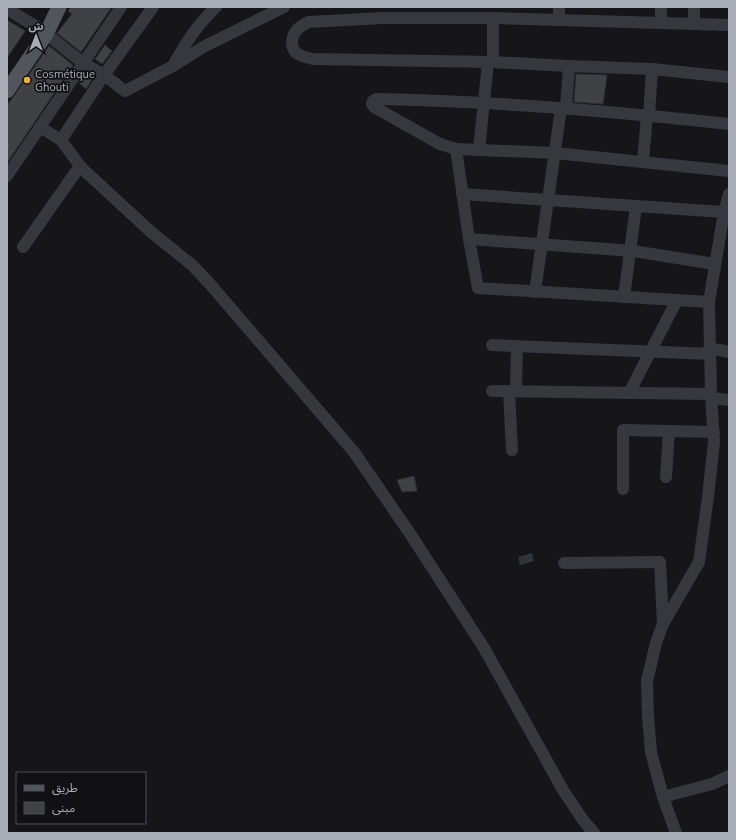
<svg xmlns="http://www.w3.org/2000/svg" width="736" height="840" viewBox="0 0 736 840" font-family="Mulish,'Noto Sans Arabic',sans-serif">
<rect width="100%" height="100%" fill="#161618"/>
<path fill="#2c353c" d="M 532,553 L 534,561 L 520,565 L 518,557 Z"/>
<g fill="#404145" stroke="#303034">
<path d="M 71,7 L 111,8 L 81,52 L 57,33 L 72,14 L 68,11 Z"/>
<path d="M 7,20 L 25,31 L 7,58 Z"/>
<path d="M 105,45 L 112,51 L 102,64 L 95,59 Z"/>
<path d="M 49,46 L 73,65 L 7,163 L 7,105 L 14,96 Z"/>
<path d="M 85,73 L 93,78 L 86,89 L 79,83 Z"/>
<path d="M 576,74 L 607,75 L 603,104 L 574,102 Z"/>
<path d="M 414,476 L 417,491 L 402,492 L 397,480 Z"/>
</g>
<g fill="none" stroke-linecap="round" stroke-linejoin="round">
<g stroke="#37383d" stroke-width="12">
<path d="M 559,7 L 559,20"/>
<path d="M 661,7 L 661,23"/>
<path d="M 694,7 L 694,23"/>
<path d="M 7,9 L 40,29 L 83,63 L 104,75 L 125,91 L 173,66 L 205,46 L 284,7"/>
<path d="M 729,25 L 493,18 L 383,18 L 309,22 C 306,23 303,25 300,27 C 291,34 288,50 300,55 C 304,57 309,58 313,59 L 493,62 L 569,66 L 652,69 L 729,77"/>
<path d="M 493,62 L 493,18"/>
<path d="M 174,64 C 187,41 197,25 216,7"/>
<path d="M 566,108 L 569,66"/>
<path d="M 649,115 L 652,69"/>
<path d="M 729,124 C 612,111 494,101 376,99 L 373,101 L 372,104 L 374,107 L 440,144 L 456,149 L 555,153 L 729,171"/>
<path d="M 40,127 L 61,140 L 80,166 L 86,172 L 151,232 L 192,265 L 210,284 L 354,452 L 411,535 L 484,648 L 563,790 L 583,820 L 594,833"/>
<path d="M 61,140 L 104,75 L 153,7"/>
<path d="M 456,149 L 469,239 L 478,288 L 709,302"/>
<path d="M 479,150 L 488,62"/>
<path d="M 643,162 L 647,115"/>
<path d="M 7,176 L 121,7"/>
<path d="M 462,194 L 724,212"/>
<path d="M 469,239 L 633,251 L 715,264"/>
<path d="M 23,247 L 80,166"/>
<path d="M 535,292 L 561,108"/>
<path d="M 624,297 L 636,206"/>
<path d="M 492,345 L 710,354"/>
<path d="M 709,348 L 729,352"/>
<path d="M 492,391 L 711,394"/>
<path d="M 509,391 L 512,450"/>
<path d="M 516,391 L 517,346"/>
<path d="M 629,393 L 677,300"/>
<path d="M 711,398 L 729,400"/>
<path d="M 666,477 L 669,431"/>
<path d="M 623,489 L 623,430 L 714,432"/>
<path d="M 564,563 L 660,562 L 663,624 L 656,643 L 647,681 L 648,716 L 651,752 L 663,797 L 676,833"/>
<path d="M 663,624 L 699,562 L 708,497 L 714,442 L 711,394 L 709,302 L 724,212 L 729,194"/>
<path d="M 663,797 L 712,784 L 729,776"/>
</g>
<path stroke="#53555c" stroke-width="15" d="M 7,91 L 46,34 L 59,7"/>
</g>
<circle fill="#f2b134" stroke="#111113" stroke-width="1.5" cx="27" cy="80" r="4"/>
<g text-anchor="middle" stroke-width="3.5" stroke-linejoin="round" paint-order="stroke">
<g font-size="11" fill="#a8adb8" stroke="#111113" text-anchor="start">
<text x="35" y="78">Cosmétique<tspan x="35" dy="13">Ghouti</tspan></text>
</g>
</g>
<rect width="736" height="840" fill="none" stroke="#a8adb8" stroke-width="16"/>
<rect x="16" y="772" width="130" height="52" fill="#111113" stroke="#4d4f55"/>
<rect x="24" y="785" width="20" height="6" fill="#53555c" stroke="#4d4f55"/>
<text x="52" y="792" font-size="12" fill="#a8adb8">طريق</text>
<rect x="24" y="802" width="20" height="12" fill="#404145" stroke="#4d4f55"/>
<text x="52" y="812" font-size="12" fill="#a8adb8">مبنى</text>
<g transform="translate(36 36)" stroke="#111113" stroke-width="3" paint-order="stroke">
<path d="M0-3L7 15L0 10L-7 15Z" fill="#a8adb8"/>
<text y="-6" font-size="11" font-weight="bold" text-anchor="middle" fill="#a8adb8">ش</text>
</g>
</svg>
